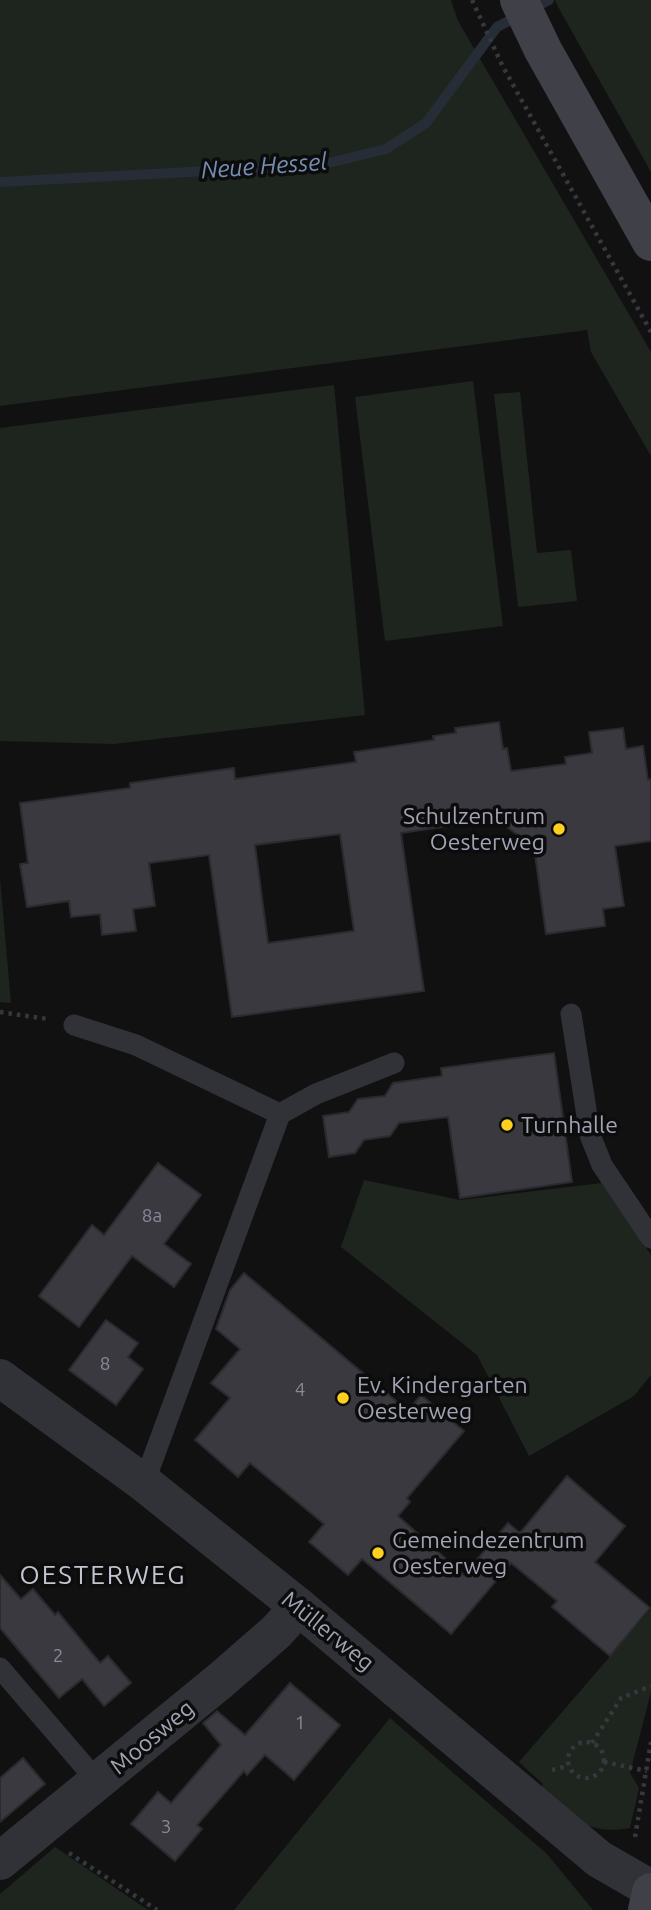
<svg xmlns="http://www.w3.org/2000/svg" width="651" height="1910" viewBox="0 0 651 1910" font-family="Ubuntu,sans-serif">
<rect width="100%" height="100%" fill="#111112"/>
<g fill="#1d251e">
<path d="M 0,0 L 451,0 L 458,21 L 651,352 L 651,456 L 591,352 L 587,330 L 0,406 Z"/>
<path d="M 555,0 L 651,0 L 651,172 L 557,5 Z"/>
<path d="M 473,381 L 503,626 L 385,641 L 355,397 Z"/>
<path d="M 334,385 L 365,715 L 114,744 L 0,741 L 0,428 Z"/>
<path d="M 520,392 L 537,553 L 571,550 L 577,601 L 518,607 L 494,394 Z"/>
<path d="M 0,878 L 11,1003 L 0,1002 Z"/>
<path d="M 364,1180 L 460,1200 L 602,1183 L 651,1255 L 651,1375 L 634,1396 L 529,1456 L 477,1355 L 341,1247 Z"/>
<path d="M 651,1609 L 651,1692 L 630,1773 L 639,1788 L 630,1828 C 586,1836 573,1816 540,1791 L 543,1784 L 519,1762 Z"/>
<path d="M 390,1718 L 547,1854 L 593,1910 L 234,1910 Z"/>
<path d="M 55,1847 L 148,1910 L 0,1910 L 0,1894 Z"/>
</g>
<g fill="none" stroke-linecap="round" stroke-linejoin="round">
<path stroke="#262d36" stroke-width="10" d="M 0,182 L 320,165 L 386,149 L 426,123 L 497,27 L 549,0"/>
</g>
<g fill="#3a393f" stroke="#2b2a2e" stroke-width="2" fill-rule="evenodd">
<path d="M 499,722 L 503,749 L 507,748 L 511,771 L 566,764 L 565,757 L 592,753 L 589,732 L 623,728 L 626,749 L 643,746 L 648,780 L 651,779 L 651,841 L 615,846 L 624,906 L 603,909 L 605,926 L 546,934 L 534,847 L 496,819 L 401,833 L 424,991 L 232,1017 L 209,855 L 149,863 L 155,906 L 133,909 L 136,931 L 102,935 L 100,914 L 71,917 L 69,901 L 27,907 L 20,864 L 28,863 L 20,803 L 130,788 L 130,783 L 234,768 L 235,779 L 356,762 L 354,752 L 434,740 L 433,736 L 456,733 L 455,728 ZM 340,834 L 354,931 L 268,943 L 255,845 Z"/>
<path d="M 554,1053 L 572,1182 L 460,1198 L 448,1117 L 399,1123 L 390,1136 L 364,1140 L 355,1153 L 329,1157 L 323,1116 L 349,1112 L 358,1099 L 385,1096 L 393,1083 L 442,1076 L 441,1068 Z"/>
<path d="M 158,1163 L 201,1195 L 164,1244 L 191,1264 L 174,1287 L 132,1256 L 79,1327 L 39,1296 L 92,1225 L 104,1235 Z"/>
<path d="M 244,1273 L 408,1411 L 421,1395 L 464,1431 L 407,1498 L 410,1502 L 398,1516 L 464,1575 L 508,1523 L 520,1533 L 567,1476 L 625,1526 L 595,1562 L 650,1608 L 610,1656 L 552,1607 L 557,1601 L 511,1563 L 451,1634 L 362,1559 L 348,1575 L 309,1542 L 324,1524 L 250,1463 L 238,1477 L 195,1440 L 230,1398 L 211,1383 L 240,1349 L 216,1329 L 230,1290 Z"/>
<path d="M 106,1320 L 138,1343 L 128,1357 L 143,1369 L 116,1405 L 69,1370 Z"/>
<path d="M 0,1575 L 21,1599 L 33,1589 L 55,1615 L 58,1612 L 100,1663 L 108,1656 L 131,1683 L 104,1706 L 82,1679 L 59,1698 L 0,1628 Z"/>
<path d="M 290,1683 L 340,1725 L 294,1780 L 265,1755 L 247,1775 L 244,1771 L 197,1825 L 202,1829 L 175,1861 L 131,1824 L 158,1792 L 171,1803 L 221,1745 L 203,1723 L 217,1711 L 245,1735 Z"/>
<path d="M 23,1758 L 45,1784 L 0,1822 L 0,1778 Z"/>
</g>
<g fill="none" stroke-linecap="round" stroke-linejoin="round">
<g stroke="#37383e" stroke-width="4.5" stroke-dasharray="3.5 5" stroke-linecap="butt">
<path d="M 472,0 L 502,65 L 651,332"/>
<path d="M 0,1012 L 48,1019"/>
<circle cx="586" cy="1760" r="18"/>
<path d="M 592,1743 L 621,1698 L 651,1686"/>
<path d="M 604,1762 L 647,1771"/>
<path d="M 552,1770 L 568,1766"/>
<path d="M 635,1837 L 651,1742"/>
<path d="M 69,1853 L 157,1910"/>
</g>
<g stroke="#313237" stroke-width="21">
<path d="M 571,1014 L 590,1135 L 602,1165 L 651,1238"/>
<path d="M 74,1025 L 136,1045 L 280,1114"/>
<path d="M 144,1483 L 280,1114 L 316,1094 L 394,1063"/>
<path d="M 0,1668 L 98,1782"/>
</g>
<g stroke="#313237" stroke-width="38">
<path d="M 0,1378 L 144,1483 L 299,1607 L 599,1859 L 651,1889"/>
<path d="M 0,1861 L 221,1680 L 276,1632 L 299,1607"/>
</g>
<g stroke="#3f4048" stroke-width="38">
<path d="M 519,0 L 543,50 L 651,242"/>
<path d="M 647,1910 L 651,1892"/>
</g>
</g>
<g fill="#fdcf1e" stroke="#0c0c0d" stroke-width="2.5">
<circle cx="559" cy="829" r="7"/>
<circle cx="507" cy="1125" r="7"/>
<circle cx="343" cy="1398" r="7"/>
<circle cx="378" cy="1553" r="7"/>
</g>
<g text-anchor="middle" stroke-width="7" stroke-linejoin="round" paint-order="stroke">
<g font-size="19" fill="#878997">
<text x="152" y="1222">8a</text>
<text x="105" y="1370">8</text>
<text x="300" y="1396">4</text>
<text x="58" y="1662">2</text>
<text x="300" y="1729">1</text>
<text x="166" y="1833">3</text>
</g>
<g font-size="23" fill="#a1a4b4" stroke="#0c0c0d" text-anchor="start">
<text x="545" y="824" text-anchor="end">Schulzentrum<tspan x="545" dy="26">Oesterweg</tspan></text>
<text x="521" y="1133">Turnhalle</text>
<text x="357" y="1393">Ev. Kindergarten<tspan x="357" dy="26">Oesterweg</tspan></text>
<text x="392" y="1548">Gemeindezentrum<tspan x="392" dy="26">Oesterweg</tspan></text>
</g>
<g font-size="23" fill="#a1a4b4" stroke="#0c0c0d">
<text transform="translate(328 1631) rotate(39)" y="8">Müllerweg</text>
<text transform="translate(152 1737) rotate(-40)" y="8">Moosweg</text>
</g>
<g font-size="24" font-style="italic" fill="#758db2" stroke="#0c0c0d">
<text transform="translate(264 166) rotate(-4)" y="8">Neue Hessel</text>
</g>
<g font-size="26" letter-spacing="2" fill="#c2c4d0" stroke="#0c0c0d">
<text x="103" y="1584">OESTERWEG</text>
</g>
</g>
</svg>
